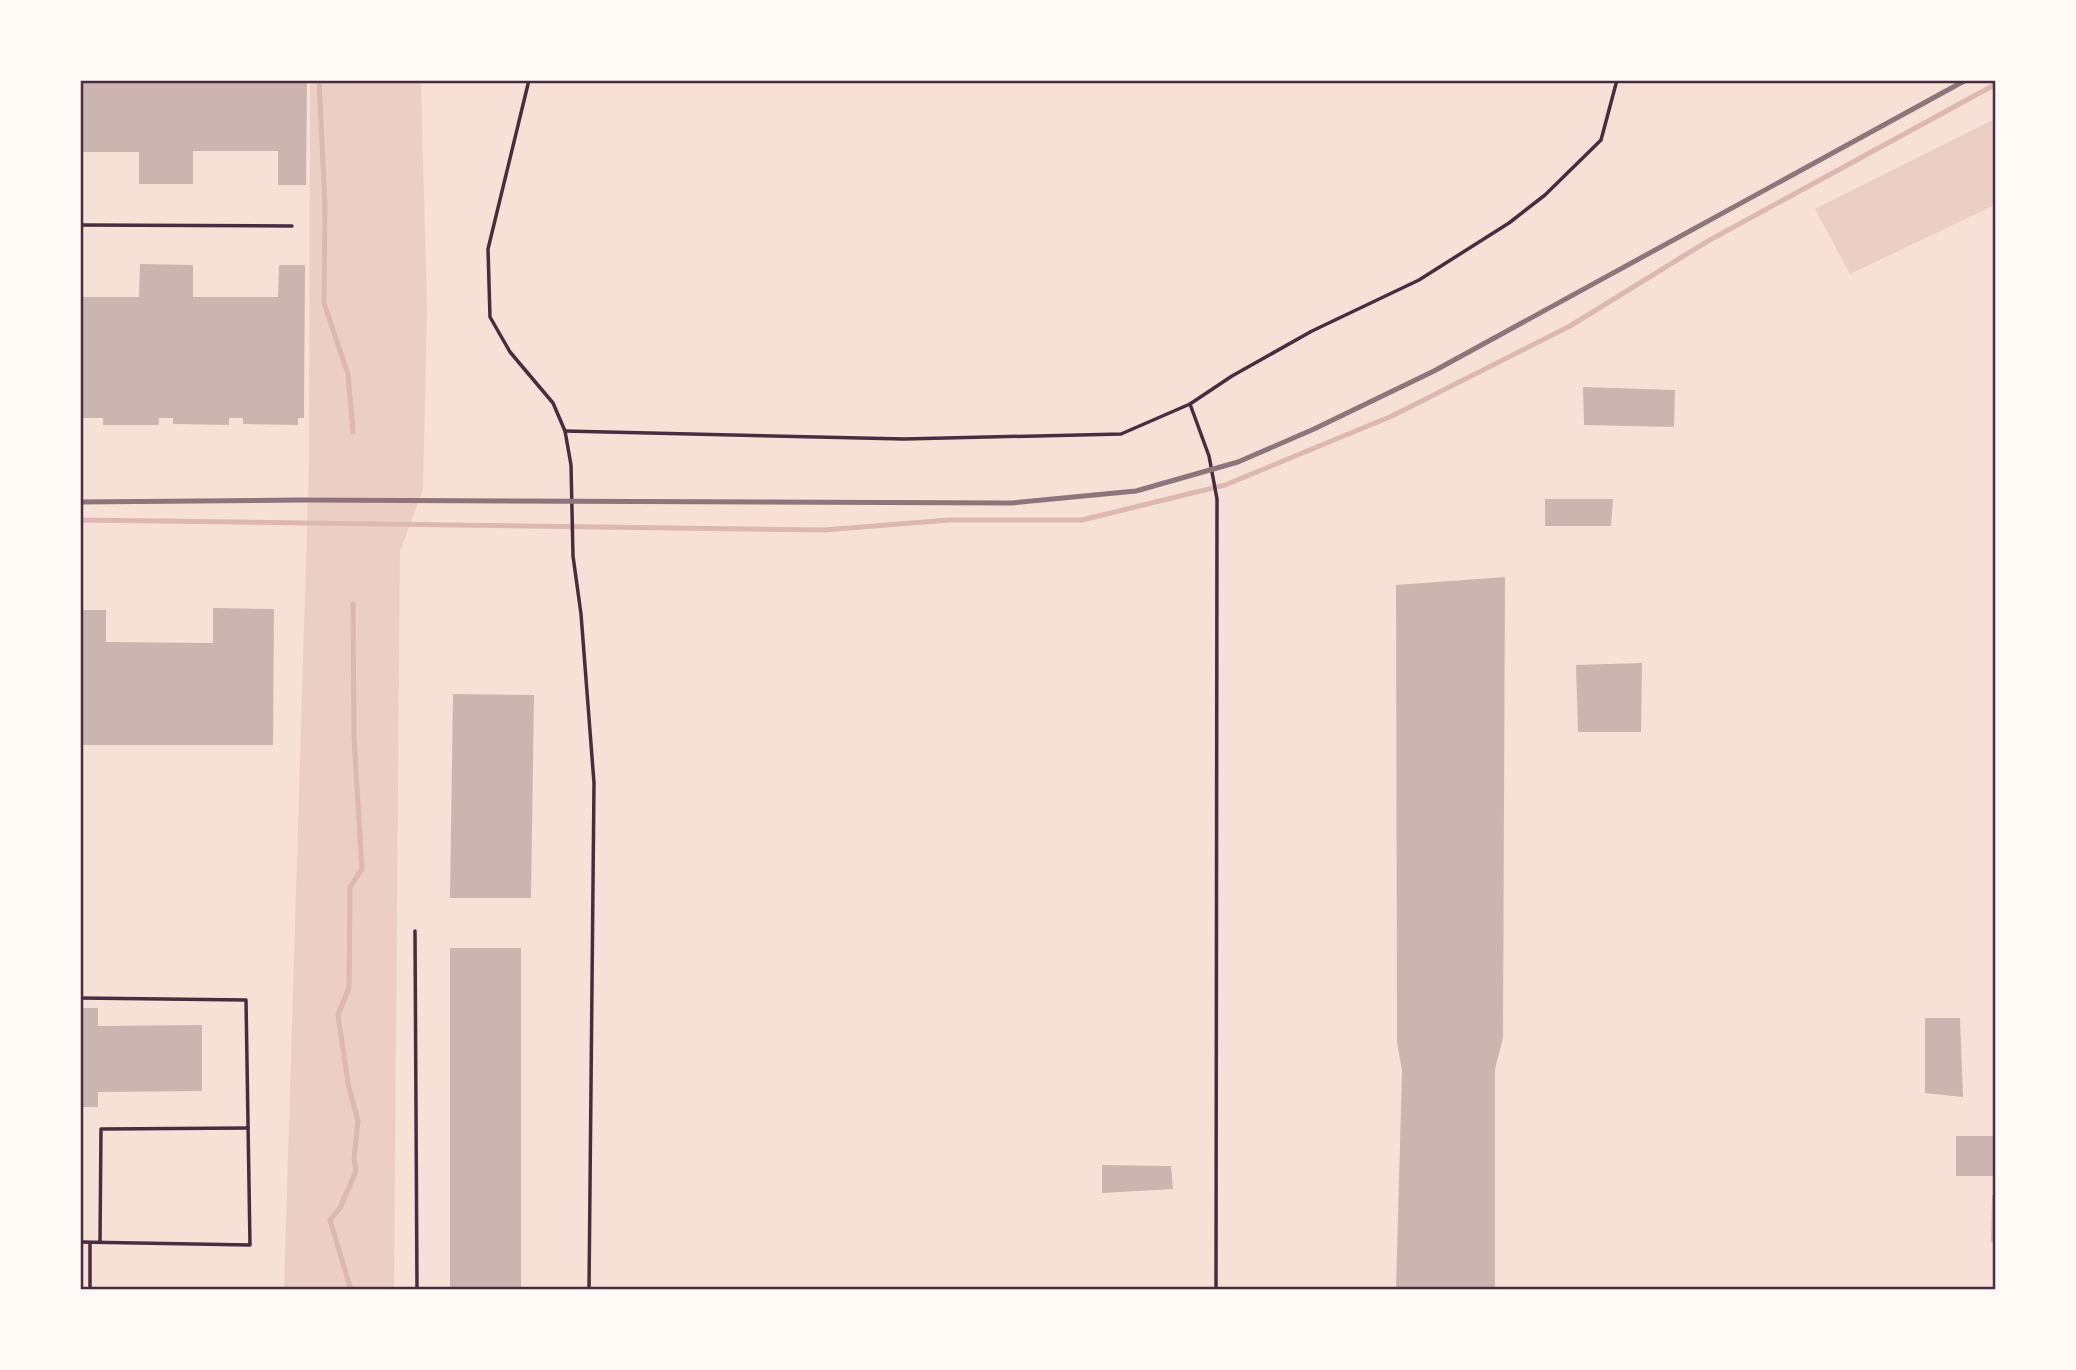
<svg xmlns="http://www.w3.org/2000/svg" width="2076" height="1370" viewBox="0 0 2076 1370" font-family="Barlow,sans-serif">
<rect width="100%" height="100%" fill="#f7e1d7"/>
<g fill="#ebcfc5">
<path d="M 310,81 L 421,81 L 427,308 L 423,490 L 400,551 L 394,1289 L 284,1289 L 309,461 Z"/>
<path d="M 1995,119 L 1995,205 L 1850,274 L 1815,209 Z"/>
</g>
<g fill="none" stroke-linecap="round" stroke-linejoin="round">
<g stroke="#dcb8b0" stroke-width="5">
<path d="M 319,80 L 325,205 L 324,303 L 348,374 L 353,432"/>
<path d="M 80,520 L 824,530 L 949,520 L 1082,520 L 1225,485 L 1392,416 L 1570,326 L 1708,241 L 1996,84"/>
<path d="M 351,1290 L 330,1220 L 340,1208 L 356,1171 L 354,1158 L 358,1121 L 348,1083 L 338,1015 L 349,988 L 350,887 L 362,869 L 354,738 L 353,604"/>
</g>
</g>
<g fill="#ccb4b1">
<path d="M 80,80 L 307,80 L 306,185 L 278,185 L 278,151 L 193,151 L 193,184 L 139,184 L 139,152 L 80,152 Z"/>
<path d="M 140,264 L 193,265 L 193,297 L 278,297 L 279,265 L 305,265 L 304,418 L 298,418 L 298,425 L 243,424 L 243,418 L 229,418 L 229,425 L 173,424 L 173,418 L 159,418 L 159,425 L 103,425 L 103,418 L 80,418 L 80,297 L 139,297 Z"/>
<path d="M 1583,387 L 1675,390 L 1674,427 L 1584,425 Z"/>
<path d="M 1545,499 L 1613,499 L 1611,526 L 1545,526 Z"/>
<path d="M 1505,577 L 1503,1038 L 1495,1069 L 1495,1290 L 1396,1290 L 1402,1071 L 1397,1042 L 1396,585 Z"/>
<path d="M 213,608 L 274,609 L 273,745 L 80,745 L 80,610 L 106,610 L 106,642 L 213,643 Z"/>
<path d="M 1642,663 L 1641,732 L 1578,732 L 1576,665 Z"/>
<path d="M 453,694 L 534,695 L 531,898 L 450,898 Z"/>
<rect x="450" y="948" width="71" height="342"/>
<path d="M 80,1008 L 98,1008 L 98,1026 L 202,1025 L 202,1091 L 98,1092 L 98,1107 L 80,1107 Z"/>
<path d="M 1925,1018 L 1960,1018 L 1963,1097 L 1925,1093 Z"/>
<rect x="1956" y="1136" width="40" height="40"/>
<path d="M 1102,1165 L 1171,1166 L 1173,1189 L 1102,1193 Z"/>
<path d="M 1992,1195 L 1996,1195 L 1996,1242 L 1991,1242 Z"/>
</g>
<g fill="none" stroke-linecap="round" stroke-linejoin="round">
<g stroke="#4a2c40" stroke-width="3.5">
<path d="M 529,80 L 488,249 L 490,317 L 510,352 L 553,403 L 565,431 L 571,465 L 573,556 L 581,614 L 594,783 L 589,1290"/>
<path d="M 80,225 L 292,226"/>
<path d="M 565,431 L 904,439 L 1121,434 L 1190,404"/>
<path d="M 415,931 L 417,1290"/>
<path d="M 80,998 L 246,1000 L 250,1245 L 80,1242"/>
<path d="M 100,1242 L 101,1129 L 248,1128"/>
<path d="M 90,1243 L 90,1290"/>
<path d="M 1216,1290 L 1217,499 L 1209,456 L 1190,404 L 1232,376 L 1312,331 L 1419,280 L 1509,223 L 1545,195 L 1601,140 L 1617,80"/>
</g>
<path stroke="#8f747c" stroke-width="5" d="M 80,502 L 299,500 L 1012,503 L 1136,491 L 1238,462 L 1314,429 L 1434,371 L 1966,80"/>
</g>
<rect width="2076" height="1370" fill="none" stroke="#fffaf5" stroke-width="164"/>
<rect x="82" y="82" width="1912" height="1206" fill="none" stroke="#4a2c40" stroke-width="2.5"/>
</svg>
